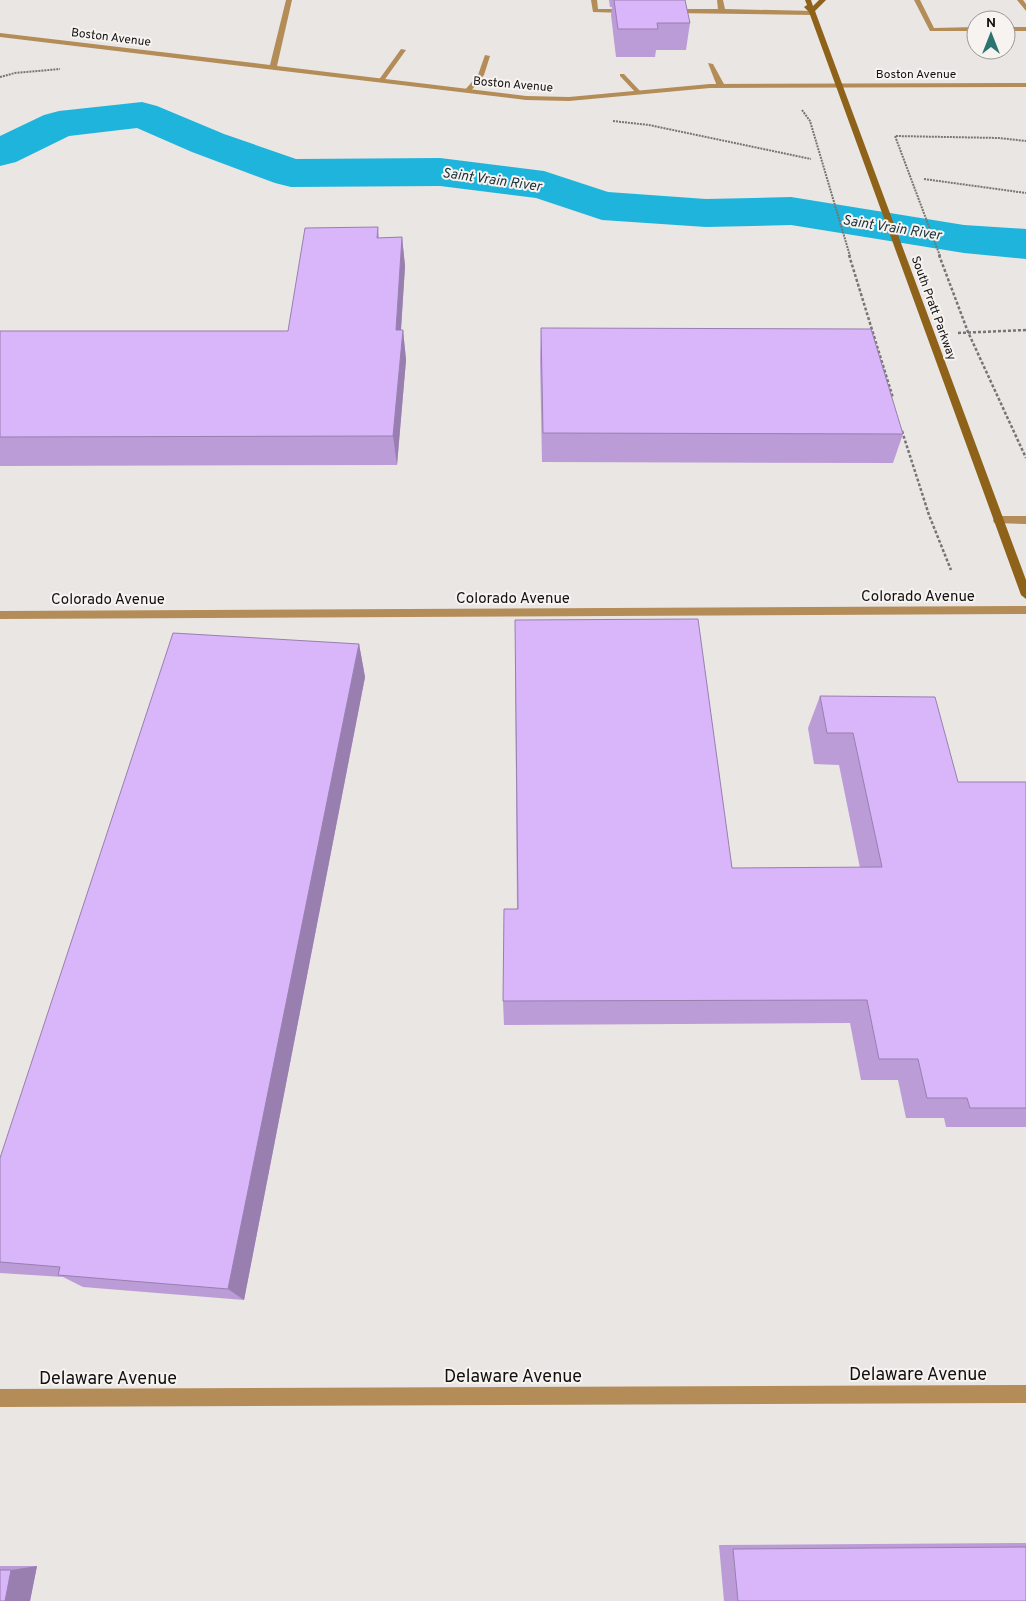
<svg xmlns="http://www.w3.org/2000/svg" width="1026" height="1601" viewBox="0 0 1026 1601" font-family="Overpass,sans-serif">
<rect width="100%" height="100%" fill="#e9e6e3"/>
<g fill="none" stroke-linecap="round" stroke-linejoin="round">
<path fill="#1fb4dc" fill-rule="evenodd" d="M 142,102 L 157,106 L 224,134 L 296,159 L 440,158 L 544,171 L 608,192 L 706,199 L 791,197 L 964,225 L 1026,229 L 1026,259 L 964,253 L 791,225 L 706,227 L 602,220 L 536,198 L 440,186 L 291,187 L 275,183 L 192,152 L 137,128 L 69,136 L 16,162 L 0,166 L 0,136 L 44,115 L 59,111 Z"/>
<g stroke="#777573" stroke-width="2" stroke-dasharray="2 1" stroke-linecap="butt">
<path d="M 0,77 L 15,73 L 60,69"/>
<path d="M 802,110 L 810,121 L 850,256"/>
<path d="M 613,121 L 649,125 L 811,159"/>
<path d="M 924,179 L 1026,193"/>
<path d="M 940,256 L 895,136 L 999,138 L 1026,141"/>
</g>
<g stroke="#777573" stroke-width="2.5" stroke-dasharray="3 2" stroke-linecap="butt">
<path d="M 849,255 L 893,398"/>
<path d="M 939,255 L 968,332 L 1026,458"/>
<path d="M 958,333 L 1026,330"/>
<path d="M 902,431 L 929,515 L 951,570"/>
</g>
<g fill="#b38c57" fill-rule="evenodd">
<path d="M 591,0 L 597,0 L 598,9 L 626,9 L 629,11 L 626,13 L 593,12 Z"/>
<path d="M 717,0 L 723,0 L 725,9 L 813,11 L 816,13 L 813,15 L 671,13 L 668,11 L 671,9 L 718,9 Z"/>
<path d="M 914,0 L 920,0 L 934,28 L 976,27 L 976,31 L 930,31 Z"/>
<path d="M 1017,0 L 1023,0 L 1026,4 L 1026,11 Z"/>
<rect x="1006" y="27" width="20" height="4"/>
<path d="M 401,49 L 406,50 L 383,82 L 379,82 L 378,81 Z"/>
<path d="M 485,55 L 490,56 L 484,75 L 470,92 L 466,92 L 464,91 L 478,75 Z"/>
<path d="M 708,63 L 713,64 L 725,86 L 723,87 L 717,86 Z"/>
<path d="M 620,74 L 624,74 L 641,92 L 641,94 L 637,94 L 620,76 Z"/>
</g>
<g fill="#b38c57" fill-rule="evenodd">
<path d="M 286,0 L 292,0 L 277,66 L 526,96 L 569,97 L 710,84 L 1026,83 L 1026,87 L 710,88 L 569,101 L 526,100 L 0,37 L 0,33 L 270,65 Z"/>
<path d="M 998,516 L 1026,516 L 1026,524 L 994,523 L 993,520 Z"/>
<path d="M 1026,606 L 1026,614 L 0,619 L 0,611 Z"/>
<path d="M 1026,1385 L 1026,1403 L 0,1407 L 0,1389 Z"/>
</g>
<path fill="#8f621a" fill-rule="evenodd" d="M 805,0 L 811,0 L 813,6 L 819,0 L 826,0 L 815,11 L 1026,580 L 1026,599 L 1021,595 L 809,12 L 804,7 L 807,5 Z"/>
</g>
<g fill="#bb9cd7">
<path d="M 609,0 L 685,0 L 690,23 L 686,50 L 656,50 L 655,57 L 616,57 L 611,15 L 612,7 L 610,7 Z"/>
<path d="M 378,227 L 379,238 L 402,237 L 405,266 L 401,330 L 403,330 L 406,360 L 397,465 L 0,466 L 0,331 L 288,331 Z"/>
<path d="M 541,328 L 903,434 L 893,463 L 542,462 L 540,358 Z"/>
<path d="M 359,644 L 365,677 L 244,1300 L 83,1287 L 63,1277 L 0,1273 L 0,1158 Z"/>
<path d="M 515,653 L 732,868 L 860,868 L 839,765 L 814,764 L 808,728 L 820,696 L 958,782 L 1026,783 L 1026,1127 L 946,1127 L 944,1118 L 906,1118 L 898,1080 L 861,1080 L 850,1023 L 504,1025 L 503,1001 L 517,909 Z"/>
<path d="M 1026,1543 L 1026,1601 L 724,1601 L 719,1545 Z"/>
<path d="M 0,1566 L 37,1566 L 30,1601 L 0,1601 Z"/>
</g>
<g fill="#987faf">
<path d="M 402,237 L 405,266 L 399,360 L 396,330 Z"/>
<path d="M 403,330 L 406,360 L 397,465 L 393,436 Z"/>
<path d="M 359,644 L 365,677 L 244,1300 L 228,1289 Z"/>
<path d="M 37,1566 L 30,1601 L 5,1601 L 11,1570 Z"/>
</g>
<g fill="#d9b5fa" stroke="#987faf">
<path d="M 614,0 L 685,0 L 690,23 L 657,23 L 658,29 L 618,29 Z"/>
<path d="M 378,227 L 377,238 L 402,237 L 396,330 L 403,330 L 393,436 L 0,437 L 0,331 L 288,331 L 305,228 Z"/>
<path d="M 541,328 L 871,329 L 903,434 L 543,433 Z"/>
<path d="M 698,619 L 732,868 L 882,867 L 853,733 L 827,733 L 820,696 L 935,697 L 958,782 L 1026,782 L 1026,1108 L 970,1108 L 967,1098 L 927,1098 L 918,1059 L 879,1059 L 867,1000 L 503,1001 L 504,909 L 518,909 L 515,620 Z"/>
<path d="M 173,633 L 359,644 L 228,1289 L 58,1275 L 60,1267 L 0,1262 L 0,1158 Z"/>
<path d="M 1026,1547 L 1026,1601 L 738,1601 L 733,1549 Z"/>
<path d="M 0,1570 L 11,1570 L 5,1601 L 0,1601 Z"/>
</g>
<g text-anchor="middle" stroke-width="4" stroke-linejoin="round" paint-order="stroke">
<g font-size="12" fill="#121110" stroke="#f6f3f0">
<text transform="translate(111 37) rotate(7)" y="4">Boston Avenue</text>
<text x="916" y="78">Boston Avenue</text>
<text transform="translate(513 84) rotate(5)" y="4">Boston Avenue</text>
<text transform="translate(934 308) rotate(70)" y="4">South Pratt Parkway</text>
</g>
<g font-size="14" font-style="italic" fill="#1b3239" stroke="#f6f3f0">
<text transform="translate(492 179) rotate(8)" y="5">Saint Vrain River</text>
<text transform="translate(892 227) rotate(9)" y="5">Saint Vrain River</text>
</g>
<g font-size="15" fill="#121110" stroke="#f6f3f0">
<text x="918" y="601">Colorado Avenue</text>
<text x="513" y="603">Colorado Avenue</text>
<text x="108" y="604">Colorado Avenue</text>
</g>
<g font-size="18" fill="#121110" stroke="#f6f3f0">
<text x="918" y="1380">Delaware Avenue</text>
<text x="513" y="1382">Delaware Avenue</text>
<text x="108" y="1384">Delaware Avenue</text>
</g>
</g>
<g transform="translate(991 35)"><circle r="24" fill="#f6f3f0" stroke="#9b9996"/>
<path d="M0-4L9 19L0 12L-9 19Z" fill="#2c746f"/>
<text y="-8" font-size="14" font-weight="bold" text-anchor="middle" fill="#121110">N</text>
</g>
</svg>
